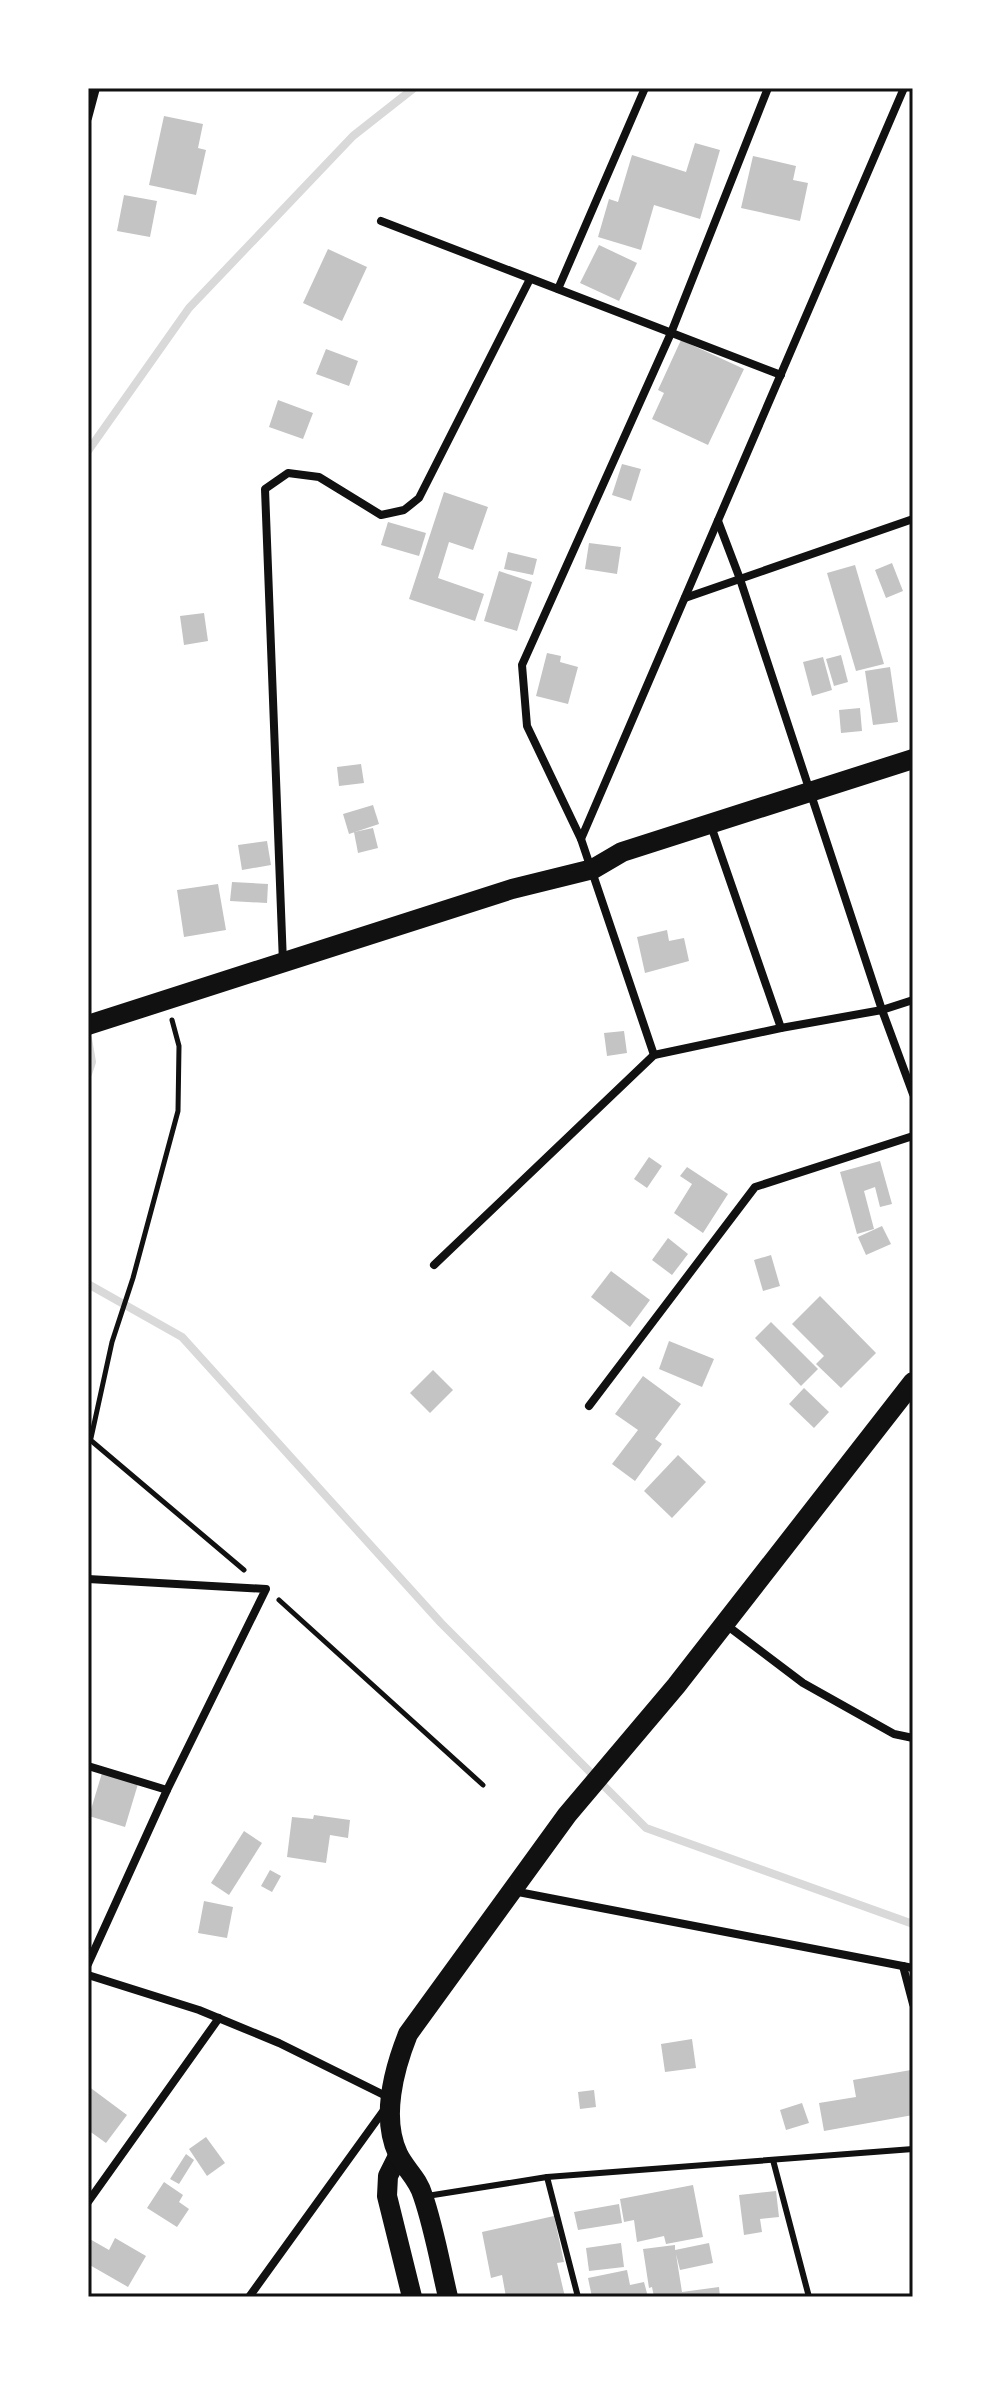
<svg xmlns="http://www.w3.org/2000/svg" width="1001" height="2385" viewBox="0 0 1001 2385" font-family="'Space Grotesk',sans-serif">
<rect width="100%" height="100%" fill="#fff"/>
<g fill="none" stroke-linecap="round" stroke-linejoin="round">
<g stroke="#d9d9d9" stroke-width="8">
<path d="M 88,451 L 189,308 L 353,136 L 414,88"/>
<path d="M 88,1039 L 92,1062 L 88,1074"/>
<path d="M 88,1284 L 182,1337 L 441,1623 L 646,1828 L 913,1924"/>
</g>
</g>
<g fill="#c4c4c4">
<path d="M 164,116 L 203,124 L 198,148 L 206,150 L 196,195 L 149,185 Z"/>
<path d="M 695,143 L 720,150 L 700,219 L 654,205 L 641,250 L 598,237 L 609,199 L 618,202 L 632,155 L 686,172 Z"/>
<path d="M 753,156 L 796,166 L 793,180 L 808,183 L 800,221 L 741,208 Z"/>
<path d="M 124,195 L 157,201 L 150,237 L 117,231 Z"/>
<path d="M 599,245 L 637,263 L 619,301 L 580,283 Z"/>
<path d="M 328,249 L 367,267 L 342,321 L 303,303 Z"/>
<path d="M 681,340 L 744,369 L 708,445 L 652,419 L 664,393 L 658,390 Z"/>
<path d="M 326,349 L 358,361 L 349,386 L 316,374 Z"/>
<path d="M 278,400 L 313,413 L 303,439 L 269,427 Z"/>
<path d="M 622,464 L 641,469 L 631,501 L 612,495 Z"/>
<path d="M 444,492 L 488,507 L 473,550 L 449,542 L 438,578 L 484,594 L 475,621 L 409,599 Z"/>
<path d="M 388,522 L 426,533 L 419,556 L 381,545 Z"/>
<path d="M 589,543 L 621,547 L 617,574 L 585,569 Z"/>
<path d="M 508,552 L 537,559 L 533,575 L 504,569 Z"/>
<path d="M 892,563 L 903,591 L 886,598 L 875,570 Z"/>
<path d="M 855,565 L 884,664 L 856,671 L 827,573 Z"/>
<path d="M 499,571 L 532,582 L 517,631 L 484,621 Z"/>
<path d="M 204,613 L 208,641 L 184,645 L 180,616 Z"/>
<path d="M 547,653 L 561,656 L 560,662 L 578,667 L 568,704 L 536,696 Z"/>
<path d="M 841,655 L 848,682 L 834,686 L 826,659 Z"/>
<path d="M 823,657 L 832,690 L 812,696 L 803,662 Z"/>
<path d="M 890,667 L 898,722 L 873,725 L 865,671 Z"/>
<path d="M 860,708 L 862,731 L 841,733 L 839,710 Z"/>
<path d="M 361,764 L 364,783 L 339,786 L 337,767 Z"/>
<path d="M 373,805 L 379,824 L 349,834 L 343,814 Z"/>
<path d="M 373,828 L 378,848 L 358,853 L 354,832 Z"/>
<path d="M 267,841 L 271,865 L 242,870 L 238,845 Z"/>
<path d="M 232,882 L 268,884 L 267,903 L 230,901 Z"/>
<path d="M 218,884 L 226,930 L 184,937 L 177,890 Z"/>
<path d="M 667,930 L 669,941 L 684,938 L 689,961 L 645,973 L 637,937 Z"/>
<path d="M 624,1031 L 627,1053 L 607,1056 L 604,1033 Z"/>
<path d="M 649,1157 L 662,1166 L 647,1188 L 634,1179 Z"/>
<path d="M 880,1161 L 892,1204 L 880,1207 L 875,1187 L 864,1191 L 874,1229 L 857,1234 L 840,1172 Z"/>
<path d="M 687,1167 L 728,1194 L 703,1233 L 674,1213 L 692,1184 L 680,1176 Z"/>
<path d="M 882,1226 L 891,1244 L 866,1255 L 858,1237 Z"/>
<path d="M 668,1238 L 688,1254 L 672,1275 L 652,1260 Z"/>
<path d="M 771,1255 L 780,1286 L 763,1291 L 754,1260 Z"/>
<path d="M 611,1271 L 650,1300 L 630,1327 L 591,1297 Z"/>
<path d="M 820,1296 L 876,1353 L 841,1388 L 816,1364 L 824,1356 L 792,1324 Z"/>
<path d="M 771,1322 L 818,1369 L 801,1386 L 755,1338 Z"/>
<path d="M 669,1341 L 714,1359 L 702,1387 L 659,1369 Z"/>
<path d="M 433,1370 L 453,1390 L 430,1413 L 410,1393 Z"/>
<path d="M 643,1376 L 681,1404 L 655,1439 L 662,1444 L 635,1481 L 612,1464 L 638,1430 L 615,1414 Z"/>
<path d="M 804,1388 L 829,1412 L 814,1428 L 789,1404 Z"/>
<path d="M 678,1455 L 706,1482 L 672,1518 L 644,1491 Z"/>
<path d="M 102,1773 L 138,1784 L 125,1827 L 89,1816 Z"/>
<path d="M 314,1815 L 350,1820 L 348,1838 L 330,1835 L 326,1863 L 287,1857 L 292,1817 L 313,1819 Z"/>
<path d="M 244,1831 L 262,1843 L 229,1895 L 211,1883 Z"/>
<path d="M 270,1870 L 281,1876 L 272,1892 L 261,1886 Z"/>
<path d="M 204,1901 L 233,1907 L 227,1938 L 198,1933 Z"/>
<path d="M 692,2039 L 696,2068 L 665,2072 L 661,2044 Z"/>
<path d="M 911,2070 L 913,2115 L 824,2131 L 819,2103 L 856,2097 L 853,2080 Z"/>
<path d="M 88,2086 L 127,2115 L 106,2143 L 88,2130 Z"/>
<path d="M 594,2090 L 596,2107 L 580,2109 L 578,2092 Z"/>
<path d="M 802,2103 L 809,2123 L 786,2130 L 780,2110 Z"/>
<path d="M 206,2137 L 225,2163 L 207,2176 L 189,2149 Z"/>
<path d="M 186,2154 L 194,2160 L 179,2184 L 170,2179 Z"/>
<path d="M 164,2182 L 183,2195 L 179,2202 L 189,2209 L 177,2227 L 147,2208 Z"/>
<path d="M 693,2185 L 703,2237 L 666,2244 L 664,2236 L 637,2242 L 634,2220 L 624,2222 L 620,2199 Z"/>
<path d="M 776,2191 L 779,2217 L 760,2219 L 762,2232 L 744,2235 L 739,2195 Z"/>
<path d="M 619,2204 L 622,2223 L 578,2230 L 574,2212 Z"/>
<path d="M 554,2216 L 564,2262 L 557,2263 L 565,2297 L 506,2297 L 502,2275 L 491,2278 L 482,2232 Z"/>
<path d="M 88,2238 L 109,2250 L 115,2238 L 146,2256 L 128,2287 L 88,2264 Z"/>
<path d="M 621,2243 L 624,2267 L 589,2271 L 586,2248 Z"/>
<path d="M 709,2243 L 713,2263 L 680,2270 L 676,2254 L 682,2292 L 719,2287 L 720,2297 L 654,2297 L 652,2287 L 649,2288 L 643,2249 L 675,2245 L 675,2250 Z"/>
<path d="M 627,2270 L 630,2285 L 644,2282 L 648,2297 L 592,2297 L 588,2278 Z"/>
</g>
<g fill="none" stroke-linecap="round" stroke-linejoin="round">
<g stroke="#111" stroke-width="5">
<path d="M 88,1438 L 244,1570"/>
<path d="M 91,1438 L 112,1342 L 133,1278 L 178,1111 L 179,1046 L 172,1020"/>
<path d="M 279,1600 L 483,1785"/>
</g>
<g stroke="#111" stroke-width="6">
<path d="M 773,2160 L 809,2297"/>
<path d="M 547,2177 L 578,2297"/>
<path d="M 427,2196 L 547,2177 L 913,2149"/>
</g>
<g stroke="#111" stroke-width="8">
<path d="M 88,118 L 96,88"/>
<path d="M 381,221 L 781,375"/>
<path d="M 558,289 L 645,88"/>
<path d="M 718,521 L 740,579 L 882,1010 L 913,1094"/>
<path d="M 685,598 L 913,519"/>
<path d="M 710,823 L 781,1028"/>
<path d="M 581,839 L 527,726 L 522,665 L 671,333 L 768,88"/>
<path d="M 283,963 L 265,489 L 288,473 L 319,477 L 381,515 L 404,510 L 419,498 L 530,279"/>
<path d="M 654,1055 L 581,839 L 904,88"/>
<path d="M 434,1265 L 654,1055 L 781,1028 L 882,1010 L 913,1000"/>
<path d="M 589,1406 L 755,1187 L 913,1136"/>
<path d="M 88,1579 L 266,1589 L 167,1790 L 88,1964"/>
<path d="M 725,1624 L 803,1683 L 894,1734 L 913,1738"/>
<path d="M 88,1766 L 167,1790"/>
<path d="M 513,1891 L 913,1968"/>
<path d="M 903,1966 L 913,2004"/>
<path d="M 88,1975 L 199,2010 L 279,2043 L 392,2099 L 249,2297"/>
<path d="M 88,2202 L 219,2018"/>
</g>
<g stroke="#111" stroke-width="20">
<path d="M 88,1025 L 512,889 L 593,869 L 622,852 L 913,759"/>
<path d="M 398,2156 L 388,2176 L 387,2196 L 412,2297"/>
<path d="M 448,2297 C 440,2263 434,2228 423,2196 C 418,2178 405,2169 398,2154 C 381,2118 394,2069 408,2034 L 567,1815 L 676,1686 L 913,1382"/>
</g>
</g>
<rect width="1001" height="2385" fill="none" stroke="#ffffff" stroke-width="180"/>
<rect x="90" y="90" width="821" height="2205" fill="none" stroke="#111" stroke-width="3"/>
</svg>
